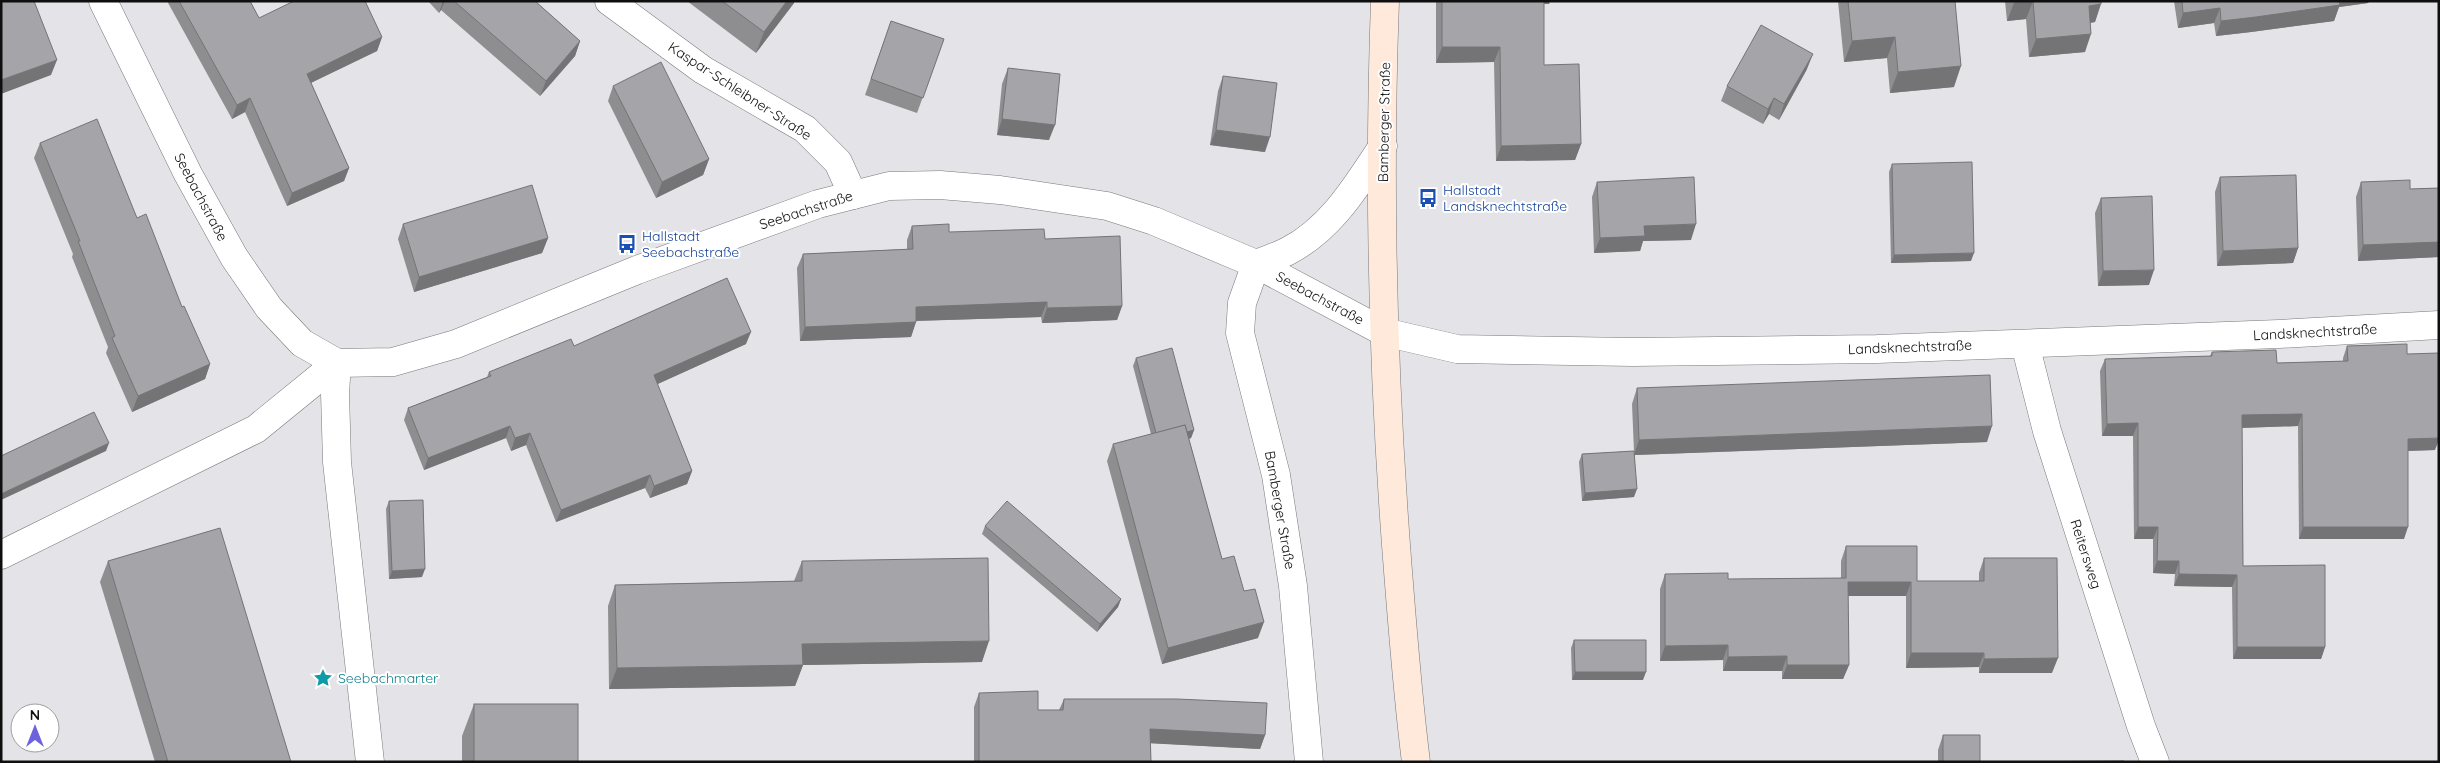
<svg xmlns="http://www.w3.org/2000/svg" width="2440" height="763" viewBox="0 0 2440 763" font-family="Quicksand,sans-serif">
<rect width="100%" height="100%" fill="#e4e3e7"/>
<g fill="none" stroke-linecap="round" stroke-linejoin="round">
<g stroke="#79787c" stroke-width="29">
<g id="street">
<path d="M 103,1 L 188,174 L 234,257 L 269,308 L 302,343 L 337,363 L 393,362 L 456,344 L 637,270 L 818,204 L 889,186 L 940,185 L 1000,190 L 1107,206 L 1154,221 L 1256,264 L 1384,332 L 1457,349 L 1633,352 L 1877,349 L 2279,334 L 2439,325"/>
<path d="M 609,1 L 703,70 L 805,129 L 838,162 L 853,195"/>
<path d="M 1256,264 L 1242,303 L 1240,333 L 1276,475 L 1293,586 L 1309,762"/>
<path d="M 1256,264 C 1267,260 1278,256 1288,251 C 1332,228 1357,185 1383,146"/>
<path d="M 2025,344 L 2047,431 L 2141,726 L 2155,762"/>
<path d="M 337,363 L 335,393 L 337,462 L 370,762"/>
<path d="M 1,555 L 256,429 L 337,363"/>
</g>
</g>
<g stroke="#79787c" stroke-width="29">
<path id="secondary" d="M 1385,1 C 1378,191 1383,382 1398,571 C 1403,635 1408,699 1416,762"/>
</g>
<use href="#street" stroke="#fff" stroke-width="28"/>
<use href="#secondary" stroke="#fee9da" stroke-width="28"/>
</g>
<g fill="#8e8e91">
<path d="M 167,1 L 250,1 L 259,18 L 382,37 L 377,51 L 311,83 L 349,168 L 344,181 L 287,206 L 245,112 L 232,119 Z"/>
<path d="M 428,1 L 535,1 L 580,41 L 575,56 L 540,96 L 441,10 L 439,13 Z"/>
<path d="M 687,1 L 794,1 L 794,3 L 756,53 Z"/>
<path d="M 1436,1 L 1550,1 L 1549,4 L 1544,4 L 1544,65 L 1581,144 L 1575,160 L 1496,161 L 1494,62 L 1436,63 Z"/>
<path d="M 1838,1 L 1955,1 L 1954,87 L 1890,93 L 1887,58 L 1844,62 Z"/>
<path d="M 2005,1 L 2101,1 L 2095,22 L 2090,23 L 2085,52 L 2029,57 L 2026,19 L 2007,21 Z"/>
<path d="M 2174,1 L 2369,1 L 2368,3 L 2339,7 L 2334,21 L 2251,32 L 2216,36 L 2214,23 L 2178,28 Z"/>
<path d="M 891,21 L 944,39 L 917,113 L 865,95 Z"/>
<path d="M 1008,68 L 1049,140 L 997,135 L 1002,84 Z"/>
<path d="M 1807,69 L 1779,120 L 1769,114 L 1763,124 L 1721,101 L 1727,86 Z"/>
<path d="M 1223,76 L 1265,152 L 1210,145 L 1218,91 Z"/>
<path d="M 613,86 L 709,159 L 703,175 L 656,198 L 608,101 Z"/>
<path d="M 40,143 L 137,218 L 182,307 L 210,364 L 205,379 L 132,412 L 106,353 L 108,347 L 72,257 L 73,254 L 34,158 Z"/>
<path d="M 1892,164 L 1971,261 L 1891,263 L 1889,172 Z"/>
<path d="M 2220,177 L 2298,248 L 2293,263 L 2217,266 L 2215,192 Z"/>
<path d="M 1597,182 L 1691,240 L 1643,241 L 1640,251 L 1594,253 L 1592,197 Z"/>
<path d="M 2361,182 L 2410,189 L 2439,188 L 2439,257 L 2358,261 L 2356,197 Z"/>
<path d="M 2101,198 L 2149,285 L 2098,286 L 2095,213 Z"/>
<path d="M 403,224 L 548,238 L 542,253 L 414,292 L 398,239 Z"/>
<path d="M 912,226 L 949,232 L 1045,239 L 1122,306 L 1117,320 L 1042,323 L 1041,317 L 916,321 L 911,337 L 800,341 L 797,268 L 803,254 L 907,249 L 907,240 Z"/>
<path d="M 746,344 L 657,384 L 692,471 L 687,484 L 650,498 L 645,488 L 556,522 L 526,445 L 511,451 L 506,438 L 424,470 L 404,420 L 408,408 L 487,377 L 489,372 L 574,346 Z"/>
<path d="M 2347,346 L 2407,354 L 2435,450 L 2408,451 L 2404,539 L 2299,539 L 2298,426 L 2242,428 L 2243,566 L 2325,647 L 2321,659 L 2233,659 L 2232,587 L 2174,586 L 2175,574 L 2153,573 L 2153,539 L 2134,539 L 2133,436 L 2102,436 L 2100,371 L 2105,359 L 2210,356 L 2212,352 L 2277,363 L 2343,361 L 2343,358 Z"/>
<path d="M 1136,358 L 1194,430 L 1191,438 L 1189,439 L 1222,559 L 1258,638 L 1162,664 L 1107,461 L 1113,444 L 1151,434 L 1133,366 Z"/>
<path d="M 1637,388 L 1987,442 L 1635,455 L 1634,497 L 1582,501 L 1579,462 L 1582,454 L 1634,451 L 1632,404 Z"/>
<path d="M 389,501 L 422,577 L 389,579 L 386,509 Z"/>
<path d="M 985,526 L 1121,599 L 1118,607 L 1097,632 L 982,534 Z"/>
<path d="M 1846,546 L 1917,581 L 1979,581 L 1979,573 L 1984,558 L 2052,673 L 1979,673 L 1979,667 L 1906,668 L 1906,596 L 1848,596 L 1849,665 L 1843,679 L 1782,679 L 1782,671 L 1723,671 L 1723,660 L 1660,661 L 1660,589 L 1665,574 L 1728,579 L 1841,578 L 1841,561 Z"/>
<path d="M 108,561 L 291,762 L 155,762 L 100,582 Z"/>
<path d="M 802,561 L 982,662 L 803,665 L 795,686 L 609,689 L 608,606 L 615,585 L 794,581 Z"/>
<path d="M 1574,640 L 1643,680 L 1572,680 L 1571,648 Z"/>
<path d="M 979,693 L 1038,710 L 1059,710 L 1064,699 L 1265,735 L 1260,749 L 1151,743 L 1151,762 L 974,762 L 974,707 Z"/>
<path d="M 474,704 L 578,762 L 462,762 L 462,736 Z"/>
<path d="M 1943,735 L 1980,762 L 1938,762 L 1938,750 Z"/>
</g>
<g fill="#747476">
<path d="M 443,1 L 445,1 L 441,10 L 439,13 Z"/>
<path d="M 787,1 L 794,1 L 794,3 L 756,53 L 764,32 Z"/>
<path d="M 1539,1 L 1550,1 L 1549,4 L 1538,4 Z"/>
<path d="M 2033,1 L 2026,19 L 2007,21 L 2014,3 Z"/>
<path d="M 2335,1 L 2369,1 L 2368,3 L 2339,7 L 2334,21 L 2251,32 L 2216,36 L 2221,21 Z"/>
<path d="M 2101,4 L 2095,22 L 2082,24 L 2089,6 Z"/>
<path d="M 2220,8 L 2214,23 L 2178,28 L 2183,13 Z"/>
<path d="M 2091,34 L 2085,52 L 2029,57 L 2036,39 Z"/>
<path d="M 382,37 L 377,51 L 302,87 L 307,74 Z"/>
<path d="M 1895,37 L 1887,58 L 1844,62 L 1852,41 Z"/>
<path d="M 580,41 L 575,56 L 540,96 L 546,81 Z"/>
<path d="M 1442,47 L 1500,47 L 1494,62 L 1436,63 Z"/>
<path d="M 1813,54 L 1807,69 L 1779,120 L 1784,104 Z"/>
<path d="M 57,60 L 51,75 L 1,94 L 1,80 Z"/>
<path d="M 1961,66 L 1954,87 L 1890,93 L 1898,72 Z"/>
<path d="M 250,98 L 245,112 L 232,119 L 237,105 Z"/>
<path d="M 1774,98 L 1769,114 L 1763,124 L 1768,109 Z"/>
<path d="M 1002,119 L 1055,125 L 1049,140 L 997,135 Z"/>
<path d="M 1216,130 L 1270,137 L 1265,152 L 1210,145 Z"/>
<path d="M 1581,144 L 1575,160 L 1496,161 L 1501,146 Z"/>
<path d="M 709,159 L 703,175 L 656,198 L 662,182 Z"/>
<path d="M 349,168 L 344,181 L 287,206 L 292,193 Z"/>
<path d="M 1696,224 L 1691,240 L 1643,241 L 1640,251 L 1594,253 L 1600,238 L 1644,226 Z"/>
<path d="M 548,238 L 542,253 L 414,292 L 419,277 Z"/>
<path d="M 2439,242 L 2439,257 L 2358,261 L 2363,245 Z"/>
<path d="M 2298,248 L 2293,263 L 2217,266 L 2223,251 Z"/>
<path d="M 1974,253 L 1971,261 L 1891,263 L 1894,255 Z"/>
<path d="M 2154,270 L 2149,285 L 2098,286 L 2103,271 Z"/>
<path d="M 1047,302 L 1041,317 L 910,321 L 916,307 Z"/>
<path d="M 1122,306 L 1117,320 L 1042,323 L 1047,308 Z"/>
<path d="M 916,322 L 911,337 L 800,341 L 805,327 Z"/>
<path d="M 751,332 L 746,344 L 649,388 L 654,375 Z"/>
<path d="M 210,364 L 205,379 L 132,412 L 138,396 Z"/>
<path d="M 2302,414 L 2298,426 L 2237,428 L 2242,415 Z"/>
<path d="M 2138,423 L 2133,436 L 2102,436 L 2107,424 Z"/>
<path d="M 510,426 L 506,438 L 424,470 L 428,458 Z"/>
<path d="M 1992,426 L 1987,442 L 1634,455 L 1639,440 Z"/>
<path d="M 1194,430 L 1191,438 L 1155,446 L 1158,438 Z"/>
<path d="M 530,433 L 526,445 L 511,451 L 515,438 Z"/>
<path d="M 2439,438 L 2439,440 L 2435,450 L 2403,451 L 2408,439 Z"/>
<path d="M 109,443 L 106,451 L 1,500 L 1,494 Z"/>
<path d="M 692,471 L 687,484 L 650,498 L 654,486 Z"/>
<path d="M 650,475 L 645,488 L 556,522 L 561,510 Z"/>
<path d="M 1637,489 L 1634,497 L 1582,501 L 1585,493 Z"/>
<path d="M 2138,527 L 2158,527 L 2153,539 L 2134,539 Z"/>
<path d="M 2303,527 L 2408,527 L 2404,539 L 2299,539 Z"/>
<path d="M 2157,561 L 2179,561 L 2175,574 L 2153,573 Z"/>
<path d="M 425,569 L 422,577 L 389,579 L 392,571 Z"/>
<path d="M 2179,574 L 2237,575 L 2232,587 L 2174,586 Z"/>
<path d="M 1848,582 L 1911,582 L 1906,596 L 1843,596 Z"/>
<path d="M 1121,599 L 1118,607 L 1097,632 L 1100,624 Z"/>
<path d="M 1264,622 L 1258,638 L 1162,664 L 1168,648 Z"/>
<path d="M 989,641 L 982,662 L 803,665 L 795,686 L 609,689 L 617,668 L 802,644 Z"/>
<path d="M 1728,645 L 1723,660 L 1660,661 L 1665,646 Z"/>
<path d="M 2237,647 L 2325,647 L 2321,659 L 2233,659 Z"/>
<path d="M 1911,653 L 1984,653 L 1979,667 L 1906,668 Z"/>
<path d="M 1787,656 L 1782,671 L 1723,671 L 1728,657 Z"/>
<path d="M 2058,658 L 2052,673 L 1979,673 L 1984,659 Z"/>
<path d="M 1787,665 L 1849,665 L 1843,679 L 1782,679 Z"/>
<path d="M 1575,672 L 1646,672 L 1643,680 L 1572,680 Z"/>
<path d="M 1150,729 L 1265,735 L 1260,749 L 1145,743 Z"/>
</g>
<g fill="#a5a5a9" stroke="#747476">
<path d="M 1,1 L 34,1 L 57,60 L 1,80 Z"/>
<path d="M 179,1 L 250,1 L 259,18 L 294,1 L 365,1 L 382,37 L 307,74 L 349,168 L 292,193 L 250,98 L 237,105 Z"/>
<path d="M 454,1 L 535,1 L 580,41 L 546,81 Z"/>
<path d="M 722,1 L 787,1 L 764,32 Z"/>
<path d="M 1442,1 L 1544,1 L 1544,65 L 1579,64 L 1581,144 L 1501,146 L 1500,47 L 1442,47 Z"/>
<path d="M 1848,1 L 1955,1 L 1961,66 L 1898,72 L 1895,37 L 1852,41 Z"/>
<path d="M 2013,1 L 2031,1 L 2014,3 Z"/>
<path d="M 2033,1 L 2101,1 L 2101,4 L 2089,6 L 2091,34 L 2036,39 Z"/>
<path d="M 2182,1 L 2339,1 L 2340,5 L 2256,17 L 2221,21 L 2220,8 L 2183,13 Z"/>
<path d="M 891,21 L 944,39 L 923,98 L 871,79 Z"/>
<path d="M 1761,25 L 1813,54 L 1784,104 L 1774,98 L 1768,109 L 1727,86 Z"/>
<path d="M 661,62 L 709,159 L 662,182 L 613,86 Z"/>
<path d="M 1008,68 L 1060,74 L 1055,125 L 1002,119 Z"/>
<path d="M 1223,76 L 1277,83 L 1270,137 L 1216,130 Z"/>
<path d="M 97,119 L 137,218 L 146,214 L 182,307 L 184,306 L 210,364 L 138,396 L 112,338 L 115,336 L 78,241 L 80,241 L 40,143 Z"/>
<path d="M 1972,162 L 1974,253 L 1894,255 L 1892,164 Z"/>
<path d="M 2296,175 L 2298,248 L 2223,251 L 2220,177 Z"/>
<path d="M 1694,177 L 1696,224 L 1644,226 L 1645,236 L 1600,238 L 1597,182 Z"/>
<path d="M 2410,180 L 2410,189 L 2439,188 L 2439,242 L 2363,245 L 2361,182 Z"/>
<path d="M 532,185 L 548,238 L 419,277 L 403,224 Z"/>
<path d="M 2152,196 L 2154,270 L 2103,271 L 2101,198 Z"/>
<path d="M 949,224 L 949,232 L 1044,229 L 1045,239 L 1120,236 L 1122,306 L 1047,308 L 1047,302 L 916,307 L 916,322 L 805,327 L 803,254 L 913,249 L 912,226 Z"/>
<path d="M 727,278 L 751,332 L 654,375 L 692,471 L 654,486 L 650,475 L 561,510 L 530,433 L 515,438 L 510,426 L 428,458 L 408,408 L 491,376 L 489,372 L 571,339 L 574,346 Z"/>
<path d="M 2407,344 L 2407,354 L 2439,353 L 2439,438 L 2408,439 L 2408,527 L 2303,527 L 2302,414 L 2242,415 L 2243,566 L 2325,565 L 2325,647 L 2237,647 L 2237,575 L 2179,574 L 2179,561 L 2157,561 L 2158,527 L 2138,527 L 2138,423 L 2107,424 L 2105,359 L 2212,356 L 2212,352 L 2276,350 L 2277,363 L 2348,361 L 2347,346 Z"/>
<path d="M 1172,348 L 1194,430 L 1187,432 L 1185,425 L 1156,433 L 1136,358 Z"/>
<path d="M 1990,375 L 1992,426 L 1639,440 L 1637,388 Z"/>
<path d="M 94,412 L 109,443 L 1,494 L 1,456 Z"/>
<path d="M 1185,425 L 1222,559 L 1234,556 L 1244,591 L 1255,589 L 1264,622 L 1168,648 L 1113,444 Z"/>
<path d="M 1634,451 L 1637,489 L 1585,493 L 1582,454 Z"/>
<path d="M 423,500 L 425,569 L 392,571 L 389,501 Z"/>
<path d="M 1007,501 L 1121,599 L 1100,624 L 985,526 Z"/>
<path d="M 220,528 L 291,762 L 168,762 L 108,561 Z"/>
<path d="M 1846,546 L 1917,546 L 1917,581 L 1984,581 L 1984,558 L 2057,558 L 2058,658 L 1984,659 L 1984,653 L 1911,653 L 1911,582 L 1848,582 L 1849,665 L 1787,665 L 1787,656 L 1728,657 L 1728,645 L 1665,646 L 1665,574 L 1728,573 L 1728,579 L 1846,578 Z"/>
<path d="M 988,558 L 989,641 L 802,644 L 803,665 L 617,668 L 615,585 L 802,581 L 802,561 Z"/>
<path d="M 1574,640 L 1646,640 L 1646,672 L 1575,672 Z"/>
<path d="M 1038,691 L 1038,710 L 1063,710 L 1064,699 L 1177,699 L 1267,703 L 1265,735 L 1150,729 L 1151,762 L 979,762 L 979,693 Z"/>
<rect x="474" y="704" width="104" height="58"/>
<path d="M 1943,735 L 1980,735 L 1980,762 L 1908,762 L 1943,762 Z"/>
<path d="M 2124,761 L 2124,762 L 2001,762 Z"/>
</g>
<defs>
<g id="bus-bare" transform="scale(1.5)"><path d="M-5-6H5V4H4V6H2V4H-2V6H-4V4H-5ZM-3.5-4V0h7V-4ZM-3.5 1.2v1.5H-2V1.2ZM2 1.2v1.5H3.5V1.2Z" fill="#1a4fb4" stroke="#fff" stroke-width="2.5" paint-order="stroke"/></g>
<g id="sight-bare" transform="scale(1.5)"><path d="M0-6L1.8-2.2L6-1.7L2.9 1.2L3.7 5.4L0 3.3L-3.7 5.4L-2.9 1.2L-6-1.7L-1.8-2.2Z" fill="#0f9aa8" stroke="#fff" stroke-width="2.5" paint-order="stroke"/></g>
</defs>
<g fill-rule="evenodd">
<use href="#bus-bare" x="1428" y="198"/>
<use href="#bus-bare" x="627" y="244"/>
<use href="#sight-bare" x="323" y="678"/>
</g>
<g text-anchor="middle" stroke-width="4" stroke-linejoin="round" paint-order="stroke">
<g font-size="14" fill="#0f0f10" stroke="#fff">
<text transform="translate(740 91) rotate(33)" y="5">Kaspar-Schleibner-Straße</text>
<text transform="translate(1384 122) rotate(-89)" y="5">Bamberger Straße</text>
<text transform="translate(201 197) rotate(62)" y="5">Seebachstraße</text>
<text transform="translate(806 210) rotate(-18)" y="5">Seebachstraße</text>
<text transform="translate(1320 298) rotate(28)" y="5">Seebachstraße</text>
<text transform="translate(2315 332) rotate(-3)" y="5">Landsknechtstraße</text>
<text transform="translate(1910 347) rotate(-2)" y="5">Landsknechtstraße</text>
<text transform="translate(1280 510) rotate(80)" y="5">Bamberger Straße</text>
<text transform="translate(2086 554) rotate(72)" y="5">Reitersweg</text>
</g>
<g font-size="14" fill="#164399" stroke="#fff" text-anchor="start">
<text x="1443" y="195">Hallstadt<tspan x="1443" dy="16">Landsknechtstraße</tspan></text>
<text x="642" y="241">Hallstadt<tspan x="642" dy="16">Seebachstraße</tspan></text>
</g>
<g font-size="14" fill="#0d838f" stroke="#fff" text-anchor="start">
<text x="338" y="683">Seebachmarter</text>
</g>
</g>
<rect width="2440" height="763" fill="none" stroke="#0f0f10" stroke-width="5"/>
<g transform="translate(35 728)"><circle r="24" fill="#ffffff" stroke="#9f9f9f"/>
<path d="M0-4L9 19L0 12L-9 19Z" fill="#6e62dc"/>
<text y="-8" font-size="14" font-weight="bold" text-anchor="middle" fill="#0f0f10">N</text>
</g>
</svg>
